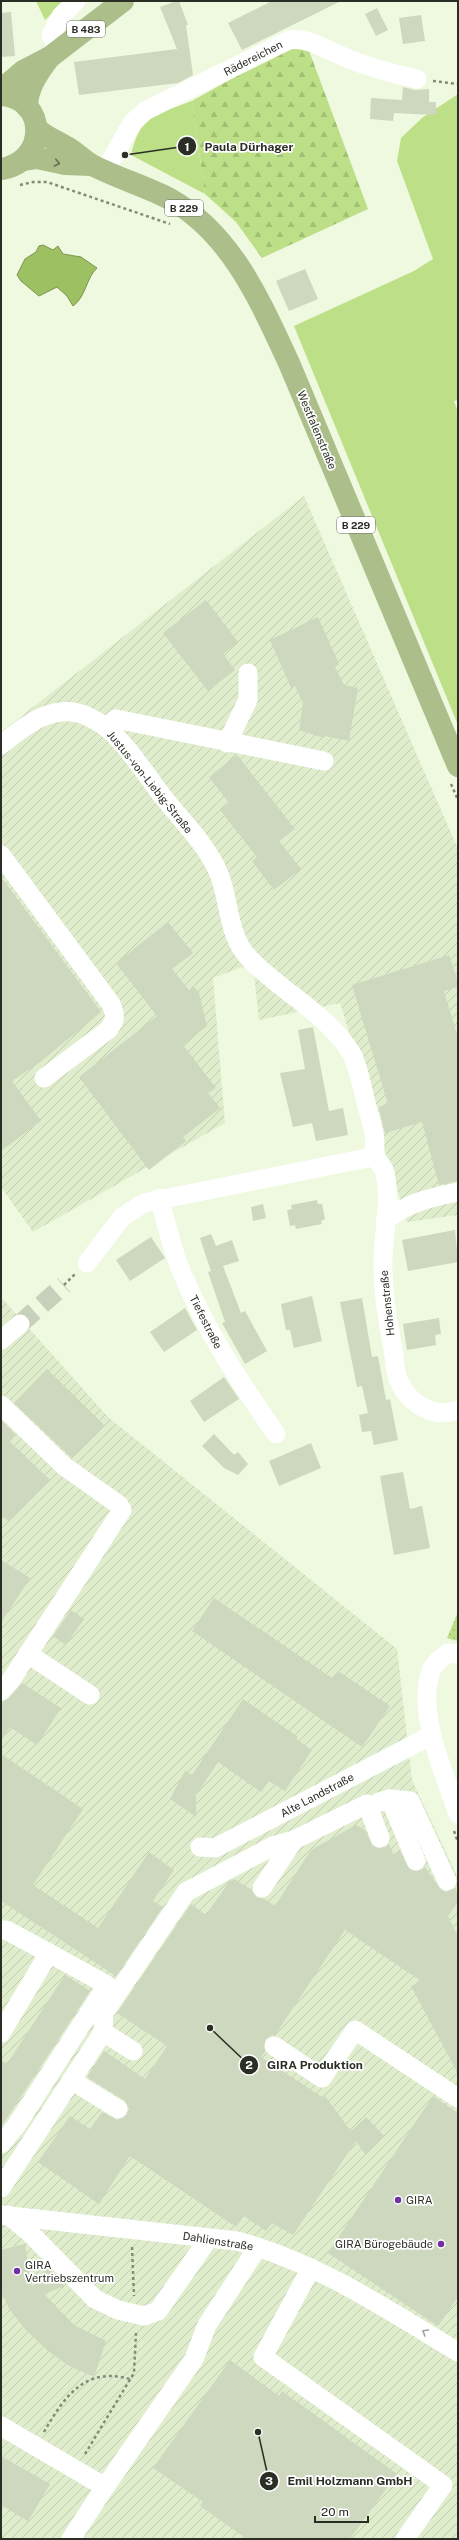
<svg xmlns="http://www.w3.org/2000/svg" width="459" height="2540" viewBox="0 0 459 2540" font-family="'Public Sans',sans-serif">
<defs>
<pattern id="industrial-furrows" width="10" height="10" patternUnits="userSpaceOnUse"><rect width="10" height="10" fill="#dfedcd"/><path d="M-1 1l2-2M0 10L10 0M9 11l2-2" fill="none" stroke="#c0ccb0"/></pattern>
<pattern id="forest-firs" width="22" height="20" patternUnits="userSpaceOnUse"><rect width="22" height="20" fill="#bcdf87"/><path d="M5 1l3.5 6h-7zM16 11l3.5 6h-7z" fill="#a2c074"/></pattern>
<pattern id="park-dots" width="8" height="8" patternUnits="userSpaceOnUse"><rect width="8" height="8" fill="#bcdf87"/><path d="M2 2h.1M6 6h.1" fill="none" stroke="#a2c074" stroke-width="1.8" stroke-linecap="round"/></pattern>
</defs>
<rect width="100%" height="100%" fill="#eef9df"/>
<g fill="url(#industrial-furrows)">
<path d="M 304,496 L 458,849 L 458,1215 L 407,1222 L 340,1003 L 259,1020 L 253,963 L 213,978 L 225,1123 L 33,1232 L 1,1187 L 1,732 Z"/>
<path d="M 1,1297 L 108,1417 L 397,1649 L 412,1780 L 458,1878 L 458,2539 L 1,2539 Z"/>
</g>
<g fill="#bcdf87">
<path d="M 36,1 L 65,1 L 45,20 Z"/>
<path d="M 458,94 L 458,400 L 454,401 L 458,412 L 458,725 L 294,326 L 414,271 L 433,259 L 397,161 L 401,138 L 422,118 Z"/>
<path d="M 192,101 L 205,194 L 131,155 C 140,115 157,114 192,101 Z"/>
</g>
<path fill="url(#forest-firs)" d="M 286,48 L 308,48 L 368,209 L 262,258 L 236,222 L 205,194 L 192,101 Z"/>
<path fill="url(#park-dots)" d="M 458,1612 L 458,1641 L 447,1638 Z"/>
<path fill="#9dc063" stroke="#7a9450" d="M 43,245 L 53,250 L 58,246 L 63,254 L 81,257 L 97,268 C 86,278 86,297 73,306 L 67,296 L 57,287 L 39,296 L 21,281 L 17,275 L 25,259 L 36,252 L 39,246 Z"/>
<g fill="#cdd8bf">
<path d="M 176,1 L 179,1 L 188,25 L 186,25 L 193,75 L 178,83 L 79,95 L 74,62 L 177,49 L 160,7 Z"/>
<path d="M 272,1 L 341,1 L 242,50 L 228,23 Z"/>
<path d="M 377,8 L 388,30 L 376,36 L 365,14 Z"/>
<path d="M 11,12 L 15,56 L 1,57 L 1,13 Z"/>
<path d="M 421,15 L 425,41 L 403,44 L 399,18 Z"/>
<path d="M 403,87 L 415,90 L 429,89 L 429,102 L 436,102 L 436,115 L 394,113 L 393,121 L 370,119 L 371,98 L 402,100 Z"/>
<path d="M 305,269 L 318,299 L 289,311 L 276,281 Z"/>
<path d="M 206,600 L 238,642 L 223,654 L 235,670 L 208,691 L 163,633 Z"/>
<path d="M 318,617 L 339,664 L 335,667 L 344,685 L 358,688 L 349,741 L 325,736 L 324,738 L 299,730 L 303,703 L 295,686 L 291,688 L 270,640 Z"/>
<path d="M 237,755 L 295,829 L 279,841 L 301,869 L 274,890 L 252,861 L 257,857 L 220,810 L 229,803 L 209,777 Z"/>
<path d="M 1,877 L 101,1012 L 39,1063 L 12,1081 L 41,1121 L 1,1151 Z"/>
<path d="M 168,922 L 193,953 L 172,969 L 189,990 L 194,987 L 199,993 L 207,1026 L 183,1045 L 216,1088 L 208,1093 L 220,1108 L 183,1137 L 186,1141 L 149,1170 L 79,1077 L 157,1016 L 116,963 Z"/>
<path d="M 449,955 L 458,982 L 458,987 L 444,991 L 458,1038 L 458,1181 L 439,1185 L 422,1122 L 385,1133 L 379,1107 L 388,1104 L 352,985 Z"/>
<path d="M 313,1027 L 329,1111 L 343,1108 L 348,1135 L 316,1141 L 312,1123 L 293,1127 L 280,1073 L 305,1069 L 298,1030 Z"/>
<path d="M 317,1200 L 318,1204 L 322,1204 L 325,1219 L 321,1221 L 322,1224 L 296,1229 L 295,1225 L 290,1226 L 287,1210 L 292,1209 L 291,1205 Z"/>
<path d="M 263,1204 L 266,1218 L 253,1221 L 251,1207 Z"/>
<path d="M 455,1230 L 458,1262 L 408,1271 L 402,1240 Z"/>
<path d="M 211,1234 L 216,1246 L 232,1240 L 239,1261 L 223,1266 L 241,1313 L 245,1311 L 267,1351 L 245,1364 L 222,1323 L 225,1322 L 208,1272 L 211,1271 L 200,1238 Z"/>
<path d="M 151,1237 L 165,1258 L 130,1281 L 116,1260 Z"/>
<path d="M 312,1296 L 322,1341 L 294,1348 L 290,1330 L 286,1330 L 281,1304 Z"/>
<path d="M 362,1298 L 372,1357 L 378,1356 L 386,1400 L 390,1399 L 398,1440 L 374,1445 L 371,1431 L 362,1432 L 359,1415 L 368,1413 L 362,1386 L 357,1387 L 340,1302 Z"/>
<path d="M 185,1308 L 197,1330 L 164,1352 L 150,1332 Z"/>
<path d="M 439,1318 L 441,1334 L 435,1335 L 436,1345 L 407,1350 L 403,1324 Z"/>
<path d="M 47,1369 L 104,1425 L 72,1458 L 14,1403 Z"/>
<path d="M 224,1377 L 239,1399 L 204,1422 L 190,1401 Z"/>
<path d="M 1,1420 L 16,1435 L 10,1442 L 50,1480 L 9,1522 L 1,1515 Z"/>
<path d="M 214,1434 L 234,1455 L 238,1452 L 248,1464 L 238,1475 L 224,1468 L 202,1446 Z"/>
<path d="M 311,1443 L 321,1468 L 279,1486 L 269,1461 Z"/>
<path d="M 403,1472 L 410,1509 L 422,1506 L 430,1548 L 394,1555 L 380,1476 Z"/>
<path d="M 1,1560 L 30,1578 L 1,1623 Z"/>
<path d="M 214,1598 L 332,1678 L 338,1671 L 390,1706 L 362,1747 L 192,1631 Z"/>
<path d="M 71,1610 L 84,1619 L 66,1645 L 53,1636 Z"/>
<path d="M 22,1683 L 61,1708 L 37,1745 L 10,1727 L 1,1741 L 1,1703 L 9,1698 Z"/>
<path d="M 243,1699 L 298,1737 L 296,1739 L 312,1750 L 285,1791 L 269,1781 L 261,1792 L 218,1762 L 196,1795 L 196,1817 L 170,1799 L 185,1771 L 192,1775 Z"/>
<path d="M 1,1754 L 83,1809 L 33,1885 L 98,1928 L 149,1852 L 174,1870 L 153,1901 L 163,1907 L 116,1976 L 1,1901 Z"/>
<path d="M 356,1825 L 366,1831 L 373,1847 L 384,1848 L 389,1844 L 393,1854 L 400,1851 L 410,1870 L 420,1871 L 425,1867 L 441,1890 L 446,1892 L 456,1888 L 458,1902 L 448,1916 L 458,1937 L 458,2074 L 411,1986 L 421,1981 L 345,1930 L 275,2035 L 270,2036 L 265,2040 L 265,2052 L 261,2057 L 322,2097 L 324,2095 L 351,2131 L 366,2117 L 384,2136 L 365,2154 L 356,2141 L 293,2235 L 272,2223 L 266,2231 L 244,2216 L 236,2227 L 130,2156 L 99,2204 L 38,2162 L 70,2116 L 90,2129 L 102,2112 L 117,2120 L 128,2114 L 129,2109 L 124,2100 L 87,2077 L 104,2051 L 145,2079 L 167,2046 L 117,2013 L 191,1904 L 206,1915 L 229,1882 L 234,1879 L 252,1890 L 256,1897 L 264,1899 L 275,1906 L 311,1850 Z"/>
<path d="M 65,1975 L 90,1991 L 1,2127 L 1,2060 L 7,2064 Z"/>
<path d="M 433,2096 L 458,2113 L 458,2297 L 438,2326 L 328,2253 Z"/>
<path d="M 25,2244 L 32,2287 L 47,2266 L 65,2286 L 44,2294 L 74,2325 L 106,2341 L 94,2377 L 69,2366 L 48,2351 L 26,2330 L 10,2310 L 1,2292 L 1,2250 Z"/>
<path d="M 230,2360 L 279,2396 L 282,2391 L 397,2474 L 350,2539 L 247,2539 L 200,2506 L 203,2502 L 153,2468 Z"/>
<path d="M 1,2456 L 50,2484 L 28,2521 L 1,2505 Z"/>
</g>
<g fill="none" stroke-linecap="round" stroke-linejoin="round">
<path stroke="#c7d0ba" stroke-width="19" stroke-dasharray="19 10" stroke-linecap="butt" d="M 20,1324 L 64,1285"/>
<g stroke="#848b79" stroke-width="2.5" stroke-dasharray="3 3" stroke-linecap="butt">
<path d="M 433,81 L 458,84"/>
<path d="M 20,185 L 33,182 L 47,182 L 170,224"/>
<path d="M 451,784 L 458,800"/>
<path d="M 64,1285 L 75,1274"/>
<path d="M 454,1831 L 458,1842"/>
<path d="M 132,2247 L 134,2296"/>
<path d="M 44,2432 C 64,2397 85,2366 130,2379"/>
<path d="M 85,2454 L 134,2373 L 136,2333"/>
</g>
<g stroke="#fff" stroke-width="19">
<path d="M 59,50 L 51,35 L 61,16 L 76,1"/>
<path d="M 105,171 L 132,123 L 145,111 L 289,40 C 310,37 330,52 349,59 C 371,68 394,74 417,79"/>
<path d="M 106,727 L 116,719 L 324,761"/>
<path d="M 227,743 L 248,700 L 248,673"/>
<path d="M 1,745 C 24,727 50,704 82,714 C 89,717 101,723 107,728 C 129,747 146,775 164,798 C 182,821 208,846 219,874 C 230,901 227,935 249,958 C 280,991 325,1012 350,1051 C 359,1065 363,1094 368,1110 C 372,1124 379,1144 372,1157"/>
<path d="M 1,855 L 111,1004 C 116,1016 116,1020 108,1030 L 44,1078"/>
<path d="M 372,1157 C 378,1161 383,1165 385,1173 C 391,1200 384,1230 383,1258 C 382,1290 388,1323 394,1354 C 395,1363 395,1374 399,1381 C 409,1404 434,1419 458,1410"/>
<path d="M 159,1198 C 166,1221 171,1246 180,1268 C 204,1328 239,1381 276,1434"/>
<path d="M 385,1220 C 408,1203 431,1197 458,1192"/>
<path d="M 87,1263 L 122,1217 L 144,1203 L 372,1157"/>
<path d="M 1,1340 L 20,1324"/>
<path d="M 1,1405 L 64,1466 L 119,1505 L 122,1510 L 11,1680 L 1,1691"/>
<path d="M 28,1654 L 90,1695"/>
<path d="M 458,1654 L 448,1653 C 441,1659 434,1663 431,1671 C 416,1713 445,1775 458,1814"/>
<path d="M 390,1799 L 410,1801 L 447,1881"/>
<path d="M 379,1802 L 390,1799 L 416,1861"/>
<path d="M 200,1847 L 215,1848 L 432,1735"/>
<path d="M 262,1888 L 294,1840 L 367,1804 L 380,1838"/>
<path d="M 1,1930 L 6,1930 L 49,1953"/>
<path d="M 103,2032 L 133,2051"/>
<path d="M 1,2033 L 49,1953 L 107,1985 L 16,2126 L 1,2144"/>
<path d="M 274,2046 L 322,2078 L 355,2030 L 458,2098"/>
<path d="M 71,2080 L 118,2109"/>
<path d="M 1,2188 L 103,2032 L 104,2013 L 186,1892 L 273,1846 L 294,1840"/>
<path d="M 1,2215 L 237,2241 C 317,2262 388,2310 458,2352"/>
<path d="M 8,2215 L 31,2234 L 95,2299 L 118,2310 L 144,2316 L 158,2311 L 209,2238"/>
<path d="M 311,2268 L 263,2357 L 443,2485 L 405,2539"/>
<path d="M 1,2426 L 105,2487 L 194,2359 L 207,2325 L 258,2247"/>
<path d="M 71,2539 L 105,2487"/>
</g>
<g stroke="#acbf8b" stroke-width="22">
<path d="M 1,90 L 23,71 L 50,57 L 123,1"/>
<path d="M 1,95 C 48,98 48,162 1,169"/>
<path d="M 27,107 C 27,88 38,73 49,58"/>
<path d="M 37,129 C 47,138 59,142 70,149 C 78,154 84,161 92,165 C 117,178 145,186 170,199 C 232,234 260,301 289,363 L 458,766"/>
<path d="M 24,160 L 37,158 L 65,164 L 91,165"/>
</g>
</g>
<defs><path id="oneway-chevron" d="M-2-3.5L2.5 0L-2 3.5" fill="none" stroke-width="1.6" stroke-linecap="round" stroke-linejoin="round"/></defs>
<use stroke="#646f52" href="#oneway-chevron" transform="translate(57 163) rotate(13)"/>
<use stroke="#9fa19c" href="#oneway-chevron" transform="translate(425 2332) rotate(-149)"/>
<g fill="#7230a4" stroke="#fff" stroke-width="1.5">
<circle cx="398" cy="2200" r="4"/>
<circle cx="441" cy="2244" r="4"/>
<circle cx="17" cy="2271" r="4"/>
</g>
<g text-anchor="middle" stroke-width="3.5" stroke-linejoin="round" paint-order="stroke">
<g fill="#fff" stroke="#6a6d66" stroke-width="1">
<rect x="67" y="21" width="38" height="16" rx="3"/>
<rect x="165" y="200" width="38" height="16" rx="3"/>
<rect x="337" y="517" width="38" height="16" rx="3"/>
</g>
<g font-size="10" font-weight="bold" fill="#2a2e24">
<text x="86" y="33">B 483</text>
<text x="184" y="212">B 229</text>
<text x="356" y="529">B 229</text>
</g>
<g font-size="11" fill="#2a2e24" stroke="#fff">
<text transform="translate(253 58) rotate(-27)" y="4">Rädereichen</text>
<text transform="translate(317 430) rotate(67)" y="4">Westfalenstraße</text>
<text transform="translate(150 782) rotate(51)" y="4">Justus-von-Liebig-Straße</text>
<text transform="translate(387 1303) rotate(-96)" y="4">Hohenstraße</text>
<text transform="translate(206 1322) rotate(63)" y="4">Tiefestraße</text>
<text transform="translate(317 1795) rotate(-28)" y="4">Alte Landstraße</text>
<text transform="translate(218 2241) rotate(9)" y="4">Dahlienstraße</text>
</g>
<g font-size="11" fill="#2a2e24" stroke="#fff" text-anchor="start">
<text x="406" y="2204">GIRA</text>
<text x="433" y="2248" text-anchor="end">GIRA Bürogebäude</text>
<text x="25" y="2269">GIRA<tspan x="25" dy="13">Vertriebszentrum</tspan></text>
</g>
</g>
<path fill="none" stroke="#2a2e24" stroke-width="1.5" d="M125 155L187 146M210 2028L249 2065M258 2432L269 2481"/>
<g fill="#2a2e24" stroke="#fff" stroke-width="1.5">
<circle cx="125" cy="155" r="4"/>
<circle cx="210" cy="2028" r="4"/>
<circle cx="258" cy="2432" r="4"/>
<circle cx="187" cy="146" r="10"/>
<circle cx="249" cy="2065" r="10"/>
<circle cx="269" cy="2481" r="10"/>
</g>
<g font-size="12" text-anchor="middle" font-weight="bold" fill="#fff">
<text x="187" y="151">1</text>
<text x="249" y="2069">2</text>
<text x="269" y="2485">3</text>
</g>
<g font-size="12" text-anchor="middle" font-weight="bold" fill="#2a2e24" stroke="#fff" stroke-width="3.5" stroke-linejoin="round" paint-order="stroke">
<text x="249" y="151">Paula Dürhager</text>
<text x="315" y="2069">GIRA Produktion</text>
<text x="350" y="2485">Emil Holzmann GmbH</text>
</g>
<rect width="459" height="2540" fill="none" stroke="#2a2e24" stroke-width="4"/>
<path d="M315 2516v6h53v-6" fill="none" stroke="#2a2e24" stroke-width="2"/>
<text x="321" y="2516" font-size="12" fill="#2a2e24" stroke="#ffffff" stroke-width="3" paint-order="stroke">20 m</text>
</svg>
